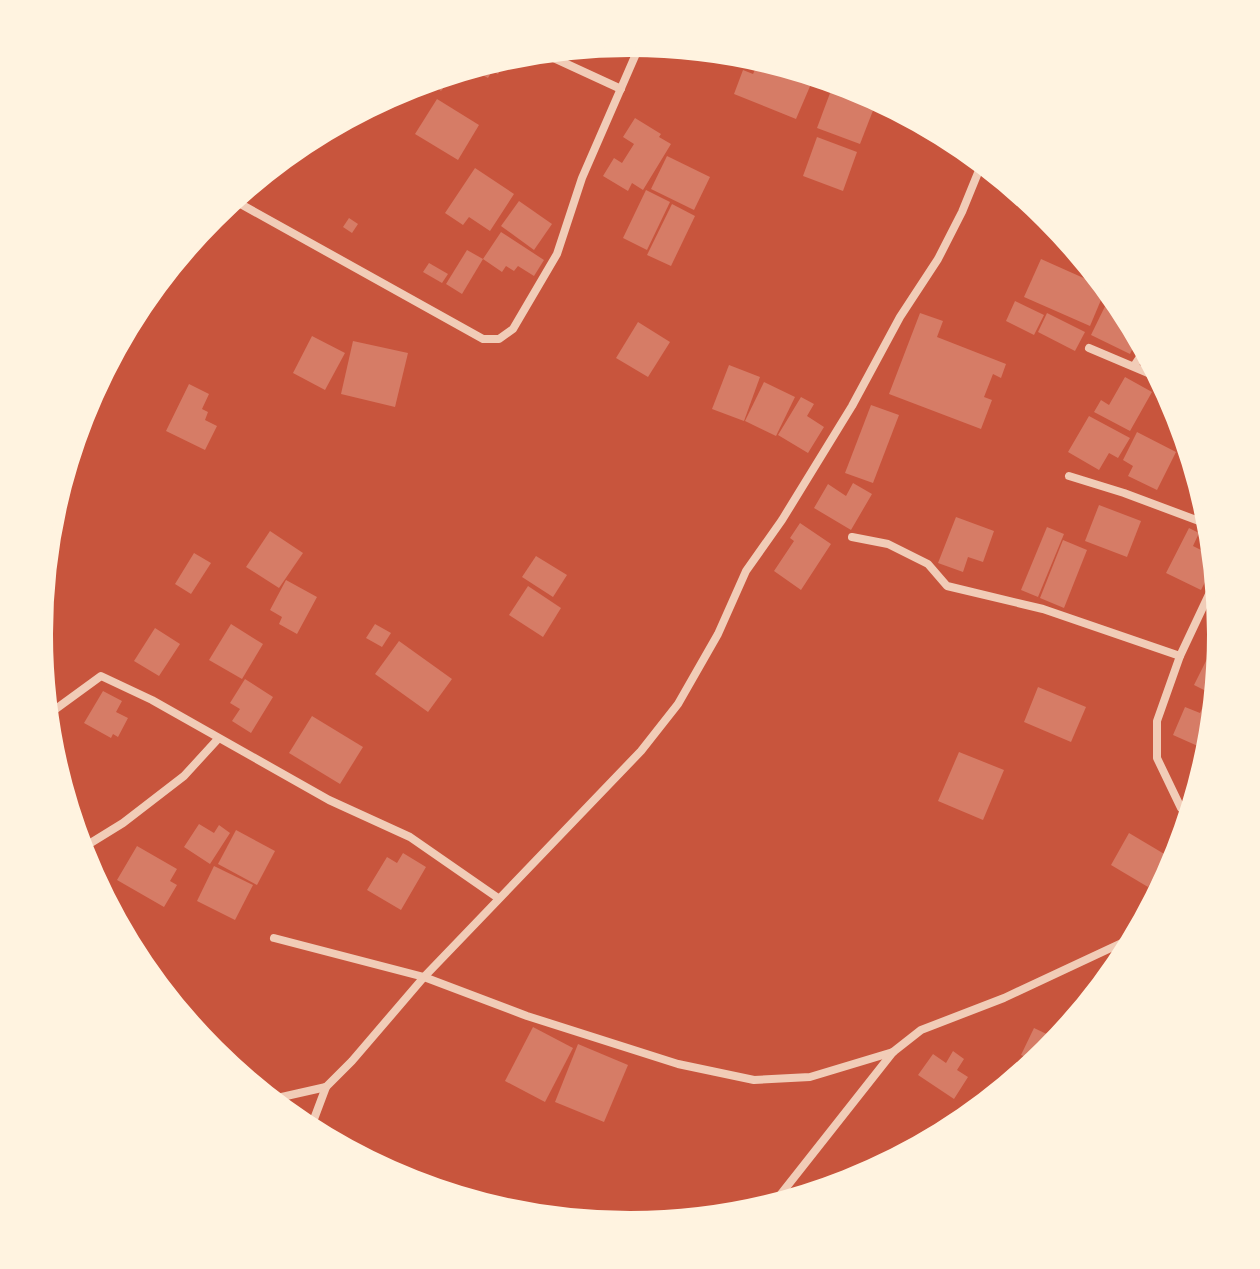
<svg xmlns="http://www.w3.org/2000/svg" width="1260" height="1269" viewBox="0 0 1260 1269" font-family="Ubuntu,sans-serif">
<rect width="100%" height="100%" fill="#c8553d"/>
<g fill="#d67c66">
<path d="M 506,52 L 509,54 L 498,74 L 492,71 L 488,78 L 464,65 Z"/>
<path d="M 760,59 L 801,76 L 800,80 L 811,84 L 796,119 L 734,94 L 743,70 L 753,74 Z"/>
<path d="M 456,68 L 458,69 L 441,91 L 424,77 Z"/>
<path d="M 836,77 L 858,84 L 879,95 L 860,144 L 817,128 Z"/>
<path d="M 406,83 L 390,106 L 377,97 L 402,84 Z"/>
<path d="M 437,99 L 479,125 L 458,160 L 415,134 Z"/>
<path d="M 635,118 L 661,134 L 659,137 L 671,144 L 643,190 L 632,183 L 628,191 L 603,176 L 614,158 L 622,163 L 634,144 L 623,137 Z"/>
<path d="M 817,137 L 857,152 L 843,191 L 803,176 Z"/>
<path d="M 667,156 L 710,177 L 694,210 L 651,189 Z"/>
<path d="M 475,168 L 514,194 L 490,231 L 469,217 L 463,225 L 445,213 Z"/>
<path d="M 646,190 L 670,202 L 647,250 L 623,238 Z"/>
<path d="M 519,201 L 552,224 L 534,250 L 501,226 Z"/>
<path d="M 672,204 L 695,216 L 671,266 L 647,255 Z"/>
<path d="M 349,218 L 358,224 L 352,233 L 343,227 Z"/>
<path d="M 501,232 L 544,260 L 534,276 L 518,266 L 514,271 L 506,266 L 502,272 L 483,259 Z"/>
<path d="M 467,250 L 483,259 L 462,294 L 446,284 Z"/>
<path d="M 1041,259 L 1106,288 L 1090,326 L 1024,297 Z"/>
<path d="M 429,263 L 448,274 L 442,283 L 423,272 Z"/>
<path d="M 1111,294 L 1126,304 L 1141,331 L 1130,354 L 1091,335 Z"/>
<path d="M 1015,301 L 1044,315 L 1034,335 L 1006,321 Z"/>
<path d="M 920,313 L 943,321 L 937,337 L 1006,364 L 1001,378 L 993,374 L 984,397 L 992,400 L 981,429 L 889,394 Z"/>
<path d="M 1047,313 L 1085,332 L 1075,351 L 1038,332 Z"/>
<path d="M 638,322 L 670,342 L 648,377 L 616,358 Z"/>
<path d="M 312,336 L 345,353 L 325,390 L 293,373 Z"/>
<path d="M 353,341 L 408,353 L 395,407 L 341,394 Z"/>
<path d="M 729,365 L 760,377 L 744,421 L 712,409 Z"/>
<path d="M 1125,377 L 1152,392 L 1130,431 L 1094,412 L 1101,400 L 1109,405 Z"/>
<path d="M 764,382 L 795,397 L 776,436 L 745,421 Z"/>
<path d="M 189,384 L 209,394 L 202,409 L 208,412 L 205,420 L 217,426 L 205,450 L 166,431 Z"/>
<path d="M 801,397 L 814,404 L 807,416 L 824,427 L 808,453 L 778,435 Z"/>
<path d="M 871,405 L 899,415 L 873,483 L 845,473 Z"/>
<path d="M 1089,416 L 1130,438 L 1118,458 L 1109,453 L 1099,470 L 1068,452 Z"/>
<path d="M 1137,432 L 1176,452 L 1157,490 L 1128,476 L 1133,466 L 1123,460 Z"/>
<path d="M 853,483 L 872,494 L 851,530 L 814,508 L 828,484 L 846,496 Z"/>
<path d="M 1099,505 L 1141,521 L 1127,557 L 1085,541 Z"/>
<path d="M 956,517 L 994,531 L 983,562 L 968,557 L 963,572 L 938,563 Z"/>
<path d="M 800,523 L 831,544 L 801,590 L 774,571 L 794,541 L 790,538 Z"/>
<path d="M 1047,527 L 1064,534 L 1038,597 L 1021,590 Z"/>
<path d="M 1189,528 L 1199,533 L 1193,546 L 1217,558 L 1201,590 L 1166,573 Z"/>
<path d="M 270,531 L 303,553 L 279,588 L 246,567 Z"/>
<path d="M 1063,540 L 1087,550 L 1064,608 L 1040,598 Z"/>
<path d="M 194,553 L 211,563 L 191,594 L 175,584 Z"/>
<path d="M 536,556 L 567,575 L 553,597 L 522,577 Z"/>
<path d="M 286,580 L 317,597 L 297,634 L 279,624 L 282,617 L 270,610 Z"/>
<path d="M 528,586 L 561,608 L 543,637 L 509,615 Z"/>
<path d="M 1224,611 L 1226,635 L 1224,656 L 1207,649 Z"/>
<path d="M 231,624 L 263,644 L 242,679 L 209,660 Z"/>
<path d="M 375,624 L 391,633 L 382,647 L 366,638 Z"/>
<path d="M 155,628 L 180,644 L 159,676 L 134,661 Z"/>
<path d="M 399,641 L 452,679 L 428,712 L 375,674 Z"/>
<path d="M 1210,653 L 1224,659 L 1220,698 L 1194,685 Z"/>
<path d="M 245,679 L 273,697 L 251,733 L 232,721 L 240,709 L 230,703 Z"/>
<path d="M 1038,687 L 1086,707 L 1071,742 L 1024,722 Z"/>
<path d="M 103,691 L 122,701 L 116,712 L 128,718 L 118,737 L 113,734 L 111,738 L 84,723 Z"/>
<path d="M 1204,704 L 1219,710 L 1216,734 L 1209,751 L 1173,735 L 1185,707 L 1200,713 Z"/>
<path d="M 312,716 L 363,747 L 340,784 L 289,753 Z"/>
<path d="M 959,752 L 1004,770 L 983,820 L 938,801 Z"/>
<path d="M 1205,758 L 1211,762 L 1201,797 L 1188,791 Z"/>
<path d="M 199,824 L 214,833 L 219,825 L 230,833 L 210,864 L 184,847 Z"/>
<path d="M 236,830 L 275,851 L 257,885 L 218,864 Z"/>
<path d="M 1129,833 L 1166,855 L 1148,887 L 1111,865 Z"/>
<path d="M 137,846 L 177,869 L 170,881 L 177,885 L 164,907 L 117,880 Z"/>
<path d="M 403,853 L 426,867 L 401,910 L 367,890 L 387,857 L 397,863 Z"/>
<path d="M 214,866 L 253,885 L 235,920 L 197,901 Z"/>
<path d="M 533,1027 L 573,1048 L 545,1102 L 505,1081 Z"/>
<path d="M 1034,1028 L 1055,1038 L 1041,1064 L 1021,1055 Z"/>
<path d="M 578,1044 L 628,1065 L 604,1122 L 555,1102 Z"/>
<path d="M 953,1051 L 964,1059 L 957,1070 L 968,1077 L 954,1099 L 918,1075 L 933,1054 L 946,1063 Z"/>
</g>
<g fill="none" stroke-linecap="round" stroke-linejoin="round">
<g stroke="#f1ccb7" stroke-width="8">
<path d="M 532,48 L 621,89"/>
<path d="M 228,197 L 483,339 L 499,339 L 513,329 L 557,254 L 582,178 L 642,40"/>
<path d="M 1089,348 L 1167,381"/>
<path d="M 1134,366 L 1148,345"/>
<path d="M 1069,476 L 1124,493 L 1215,527"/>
<path d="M 852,537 L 888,544 L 928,564 L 947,586 L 1043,609 L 1180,656 L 1220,571"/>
<path d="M 1180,656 L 1157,721 L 1157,758 L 1181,808 L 1195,814"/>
<path d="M 42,719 L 101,676 L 152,700 L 329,800 L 410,837 L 498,898"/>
<path d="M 76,852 L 123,823 L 184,776 L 217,740"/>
<path d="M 274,938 L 424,977 L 527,1016 L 678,1064 L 754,1080 L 810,1077 L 893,1052"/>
<path d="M 264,1101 L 326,1087 L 352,1061 L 424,977 L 641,751 L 678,704 L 718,634 L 746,571 L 782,520 L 852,406 L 900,317 L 938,259 L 962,212 L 984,158"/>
<path d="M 308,1135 L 326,1087"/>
<path d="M 766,1213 L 893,1052 L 921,1030 L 1004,998 L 1143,933"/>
</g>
</g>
<path d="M0 0H1260V1269H0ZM48 634a582 582 0 1 1 1164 0a582 582 0 1 1-1164 0Z" fill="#fff3e0" fill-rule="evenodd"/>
<path fill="none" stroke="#fff3e0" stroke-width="10" d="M48 634a582 582 0 1 1 1164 0a582 582 0 1 1-1164 0Z"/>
</svg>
